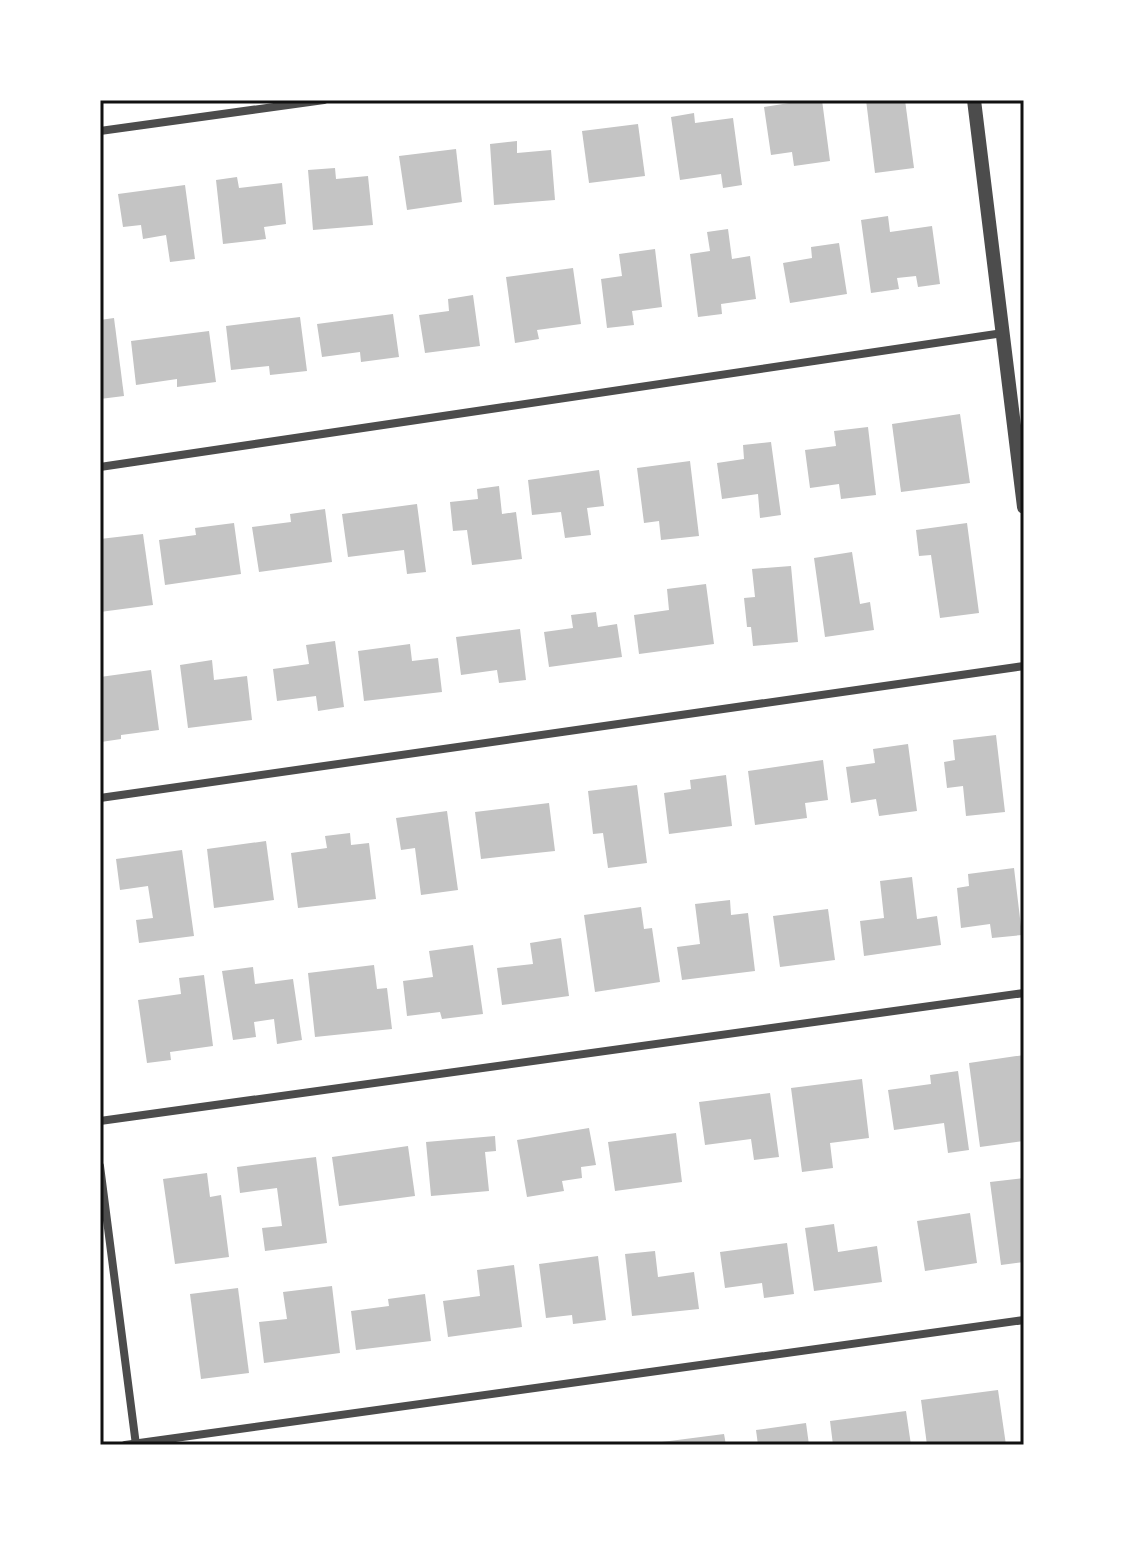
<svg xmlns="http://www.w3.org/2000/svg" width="1124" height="1545" viewBox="0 0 1124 1545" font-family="'Source Sans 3',sans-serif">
<rect width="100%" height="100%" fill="#fff"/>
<g fill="#c4c4c4">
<path d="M 808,100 L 822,100 L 830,161 L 794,166 L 792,152 L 771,155 L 764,107 Z"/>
<path d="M 866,100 L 905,100 L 914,168 L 875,173 Z"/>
<path d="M 694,113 L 695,123 L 733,118 L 742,185 L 723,188 L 721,174 L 680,180 L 671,117 Z"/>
<path d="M 638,124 L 645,176 L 589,183 L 582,131 Z"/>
<path d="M 517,141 L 517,153 L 551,150 L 555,200 L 494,205 L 490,144 Z"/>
<path d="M 456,149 L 462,202 L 407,210 L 399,156 Z"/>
<path d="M 335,168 L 336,179 L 368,176 L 373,225 L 313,230 L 308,170 Z"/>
<path d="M 237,177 L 239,188 L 282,183 L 286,224 L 264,227 L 266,239 L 223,244 L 216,180 Z"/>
<path d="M 185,185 L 195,259 L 170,262 L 166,235 L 143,239 L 141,225 L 123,227 L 118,194 Z"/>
<path d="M 888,216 L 890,232 L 932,226 L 940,284 L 918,287 L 916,276 L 897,278 L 899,289 L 871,293 L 861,220 Z"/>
<path d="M 728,229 L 732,259 L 750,256 L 756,299 L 721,304 L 722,314 L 698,317 L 690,254 L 710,251 L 707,232 Z"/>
<path d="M 839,243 L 847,294 L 790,303 L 783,263 L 812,258 L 811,247 Z"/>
<path d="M 655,249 L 662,307 L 632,311 L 634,325 L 607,328 L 601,279 L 622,276 L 619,254 Z"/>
<path d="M 573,268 L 581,324 L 537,330 L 539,339 L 515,343 L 506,277 Z"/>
<path d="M 473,295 L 480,346 L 425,353 L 419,315 L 449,311 L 448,299 Z"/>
<path d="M 393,314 L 399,357 L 361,362 L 360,352 L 322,357 L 317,324 Z"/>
<path d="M 300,317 L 307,371 L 270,375 L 269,366 L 231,370 L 226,326 Z"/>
<path d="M 114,318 L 124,396 L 100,399 L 100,320 Z"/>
<path d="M 209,331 L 216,382 L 177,387 L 177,379 L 136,385 L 131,341 Z"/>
<path d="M 960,414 L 970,483 L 901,492 L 892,424 Z"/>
<path d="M 868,427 L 876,495 L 841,499 L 839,484 L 810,488 L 805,450 L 836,446 L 834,431 Z"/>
<path d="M 771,442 L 781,515 L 760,518 L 758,494 L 722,499 L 717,463 L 744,459 L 743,445 Z"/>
<path d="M 690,461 L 699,536 L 661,540 L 659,521 L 644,523 L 637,468 Z"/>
<path d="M 599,470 L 604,506 L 587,508 L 591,535 L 565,538 L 561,512 L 532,515 L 528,480 Z"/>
<path d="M 499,486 L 502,514 L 516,512 L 522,559 L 472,565 L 467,530 L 453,531 L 450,502 L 478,499 L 477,489 Z"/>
<path d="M 417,504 L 426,572 L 407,574 L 404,550 L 348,557 L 342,514 Z"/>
<path d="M 325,509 L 332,562 L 259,572 L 252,527 L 291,522 L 290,514 Z"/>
<path d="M 234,523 L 241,574 L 165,585 L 159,540 L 196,535 L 195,528 Z"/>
<path d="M 967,523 L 979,613 L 940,618 L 931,555 L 919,556 L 916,530 Z"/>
<path d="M 143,534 L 153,605 L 100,612 L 100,539 Z"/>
<path d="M 852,552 L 860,604 L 870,602 L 874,630 L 825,637 L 814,558 Z"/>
<path d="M 791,566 L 798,642 L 753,646 L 751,627 L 747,627 L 744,598 L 755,597 L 752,569 Z"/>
<path d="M 706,584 L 714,644 L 639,654 L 634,615 L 669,610 L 667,589 Z"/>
<path d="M 596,612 L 598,627 L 617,624 L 622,657 L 549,667 L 544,632 L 573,628 L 571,615 Z"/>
<path d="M 520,629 L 526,680 L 499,683 L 497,670 L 461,675 L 456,637 Z"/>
<path d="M 335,641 L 344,707 L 318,711 L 316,696 L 277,701 L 273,669 L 309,664 L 306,645 Z"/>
<path d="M 410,644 L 412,661 L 438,658 L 442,692 L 364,701 L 358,651 Z"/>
<path d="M 212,660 L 214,680 L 247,676 L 252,720 L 188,728 L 180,665 Z"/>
<path d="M 151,670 L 159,730 L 121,735 L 121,739 L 101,742 L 100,677 Z"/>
<path d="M 996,735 L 1005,812 L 966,816 L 963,786 L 947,788 L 944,762 L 955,760 L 953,740 Z"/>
<path d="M 908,744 L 917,811 L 879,816 L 876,799 L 851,803 L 846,767 L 875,763 L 873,749 Z"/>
<path d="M 823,760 L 828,800 L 805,803 L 807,818 L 755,825 L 748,771 Z"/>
<path d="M 726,775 L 732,826 L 669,834 L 664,793 L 691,789 L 690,780 Z"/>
<path d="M 637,785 L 647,863 L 608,868 L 603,833 L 593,834 L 588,791 Z"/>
<path d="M 549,803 L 555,851 L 481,859 L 475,812 Z"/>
<path d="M 447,811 L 458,890 L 421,895 L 415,848 L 401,850 L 396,818 Z"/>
<path d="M 350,833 L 351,845 L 369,843 L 376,899 L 298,908 L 291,853 L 327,848 L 325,836 Z"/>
<path d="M 266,841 L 274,900 L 214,908 L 207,849 Z"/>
<path d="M 182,850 L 194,936 L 139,943 L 136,920 L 153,918 L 148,886 L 120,890 L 116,859 Z"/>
<path d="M 1014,868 L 1022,935 L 992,938 L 990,924 L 961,928 L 957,888 L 969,886 L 968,874 Z"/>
<path d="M 912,877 L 917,919 L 937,916 L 941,945 L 864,956 L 860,921 L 884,918 L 880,881 Z"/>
<path d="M 730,900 L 731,915 L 748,913 L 755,971 L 682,980 L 677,947 L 700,944 L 695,904 Z"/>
<path d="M 641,907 L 644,929 L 652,928 L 660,982 L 595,992 L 584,915 Z"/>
<path d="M 828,909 L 835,960 L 780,967 L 773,916 Z"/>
<path d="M 561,938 L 569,996 L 502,1005 L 497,968 L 533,964 L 530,943 Z"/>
<path d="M 473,945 L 483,1014 L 442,1019 L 440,1012 L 407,1016 L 403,981 L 433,977 L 429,951 Z"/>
<path d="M 374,965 L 377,989 L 387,988 L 392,1029 L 315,1037 L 308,973 Z"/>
<path d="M 253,967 L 255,984 L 293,979 L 302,1040 L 277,1044 L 274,1019 L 254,1022 L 256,1037 L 233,1040 L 222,971 Z"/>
<path d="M 204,975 L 213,1046 L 170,1052 L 171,1060 L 147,1063 L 138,1000 L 181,994 L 179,978 Z"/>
<path d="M 1024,1055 L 1024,1141 L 980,1147 L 969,1063 Z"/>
<path d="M 958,1071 L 969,1150 L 948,1153 L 944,1123 L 894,1130 L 888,1090 L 931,1084 L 930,1075 Z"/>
<path d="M 862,1079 L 869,1138 L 830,1143 L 833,1168 L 802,1172 L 791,1088 Z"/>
<path d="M 770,1093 L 779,1157 L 754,1160 L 751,1139 L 705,1145 L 699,1102 Z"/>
<path d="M 589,1128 L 596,1165 L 581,1167 L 582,1178 L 562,1181 L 564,1191 L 527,1197 L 517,1140 Z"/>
<path d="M 676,1133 L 682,1182 L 615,1191 L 608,1142 Z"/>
<path d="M 495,1136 L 496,1151 L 485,1152 L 489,1191 L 431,1196 L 426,1142 Z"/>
<path d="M 408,1146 L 415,1196 L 339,1206 L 332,1157 Z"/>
<path d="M 316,1157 L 327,1243 L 265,1251 L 262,1228 L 282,1226 L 277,1188 L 240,1193 L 237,1167 Z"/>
<path d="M 207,1173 L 210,1197 L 221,1195 L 229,1257 L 175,1264 L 163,1179 Z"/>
<path d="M 1024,1178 L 1024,1262 L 1001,1265 L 990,1182 Z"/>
<path d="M 970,1213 L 977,1263 L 925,1271 L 917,1221 Z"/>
<path d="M 834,1224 L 838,1252 L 877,1246 L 882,1282 L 814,1291 L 805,1228 Z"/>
<path d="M 787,1243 L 794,1294 L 764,1298 L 762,1283 L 725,1288 L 720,1252 Z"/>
<path d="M 655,1251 L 658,1277 L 694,1272 L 699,1309 L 632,1316 L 625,1254 Z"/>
<path d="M 598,1256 L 606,1320 L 573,1324 L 572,1315 L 546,1318 L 539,1264 Z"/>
<path d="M 514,1265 L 522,1327 L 448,1337 L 443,1301 L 480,1296 L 477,1270 Z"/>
<path d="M 332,1286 L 340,1353 L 264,1363 L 259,1322 L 287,1319 L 283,1292 Z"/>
<path d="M 238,1288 L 249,1373 L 201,1379 L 190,1294 Z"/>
<path d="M 425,1294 L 431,1341 L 356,1350 L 351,1311 L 389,1306 L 388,1299 Z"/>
<path d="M 998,1390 L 1006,1445 L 927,1445 L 921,1400 Z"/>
<path d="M 906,1411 L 911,1445 L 833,1445 L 830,1421 Z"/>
<path d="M 806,1423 L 809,1445 L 758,1445 L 756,1430 Z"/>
<path d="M 724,1434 L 726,1445 L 654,1445 L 654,1443 Z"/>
</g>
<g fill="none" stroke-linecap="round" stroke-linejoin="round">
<g stroke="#4c4c4c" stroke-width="8">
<path d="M 100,131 L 324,100"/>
<path d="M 100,467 L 1003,333"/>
<path d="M 100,798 L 1024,666"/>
<path d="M 100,1121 L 1024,993"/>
<path d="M 100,1166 L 136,1445"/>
<path d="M 125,1445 L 1024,1320"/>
</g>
<path stroke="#4c4c4c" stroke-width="14" d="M 974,100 L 1024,507"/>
</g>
<rect width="1124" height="1545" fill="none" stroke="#ffffff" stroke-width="204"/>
<rect x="102" y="102" width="920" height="1341" fill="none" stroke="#111" stroke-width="3"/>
</svg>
